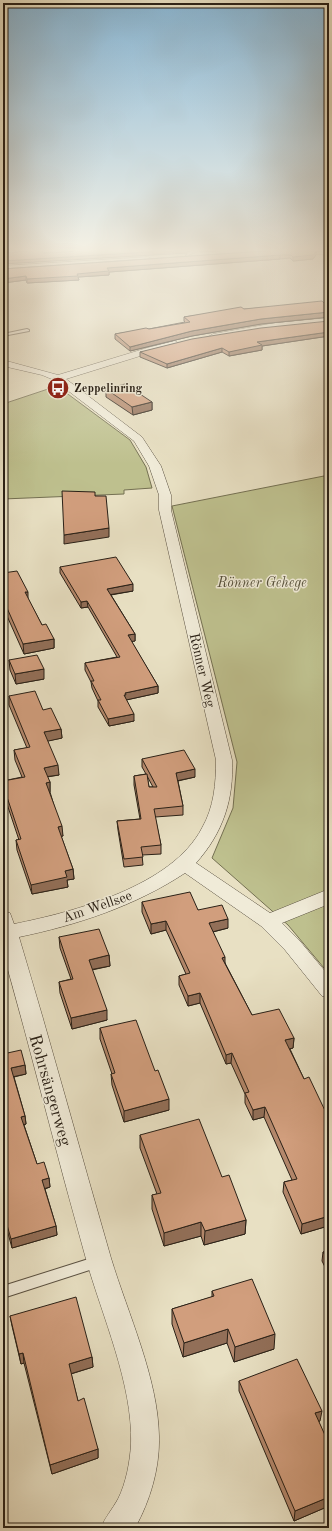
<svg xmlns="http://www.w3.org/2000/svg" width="332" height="1531" viewBox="0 0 332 1531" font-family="'Old Standard TT',serif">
<rect width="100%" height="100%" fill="#e8e0c3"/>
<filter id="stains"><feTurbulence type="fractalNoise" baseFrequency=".005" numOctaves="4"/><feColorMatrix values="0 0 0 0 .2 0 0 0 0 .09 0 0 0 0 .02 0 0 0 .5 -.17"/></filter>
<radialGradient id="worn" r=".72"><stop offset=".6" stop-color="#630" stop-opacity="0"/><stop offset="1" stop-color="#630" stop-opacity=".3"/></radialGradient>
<g fill="#bec08e" stroke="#747052">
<path d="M 57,386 L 130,440 L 146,467 L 152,488 L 124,490 L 124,494 L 3,499 L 3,404 Z"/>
<path d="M 329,475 L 329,974 L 288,925 L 212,858 L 233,808 L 237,762 L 172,506 Z"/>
</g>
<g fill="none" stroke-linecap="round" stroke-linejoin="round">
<g stroke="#5a5142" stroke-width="2">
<g id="lane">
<path d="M 196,250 L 200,250 L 190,254 L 187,258 L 185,258 L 188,252 Z"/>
<path d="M 286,250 L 295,250 L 329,253 L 329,255 Z"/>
<path d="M 27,329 L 29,330 L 29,331 L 3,336 L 3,334 Z"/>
<path d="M 98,1256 L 102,1258 L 104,1262 L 102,1266 L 3,1298 L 3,1286 Z"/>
</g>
</g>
<g stroke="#5a5142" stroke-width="1">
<g id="street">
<path d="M 262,250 L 283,250 C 278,254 253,257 249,253 L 250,251 Z"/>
<path d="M 148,257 L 152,259 L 151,261 L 3,272 L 3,266 Z"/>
<path d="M 329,318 L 329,324 L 275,329 L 213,340 L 208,337 L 213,334 L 275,323 Z"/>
<path d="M 175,341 L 180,344 L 178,346 L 153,352 L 66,379 L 142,437 L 161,466 L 171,495 L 171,510 L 232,760 C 234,799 223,833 196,863 L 270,913 L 329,889 L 329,904 L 282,923 L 299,940 L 329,976 L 329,998 L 322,996 L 285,950 L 261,926 L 185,873 C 135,906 77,925 19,937 C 51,1043 80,1151 111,1258 C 128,1314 158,1378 159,1436 C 160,1468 150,1501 135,1528 L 101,1528 C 105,1517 112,1510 118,1499 C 126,1483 130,1462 131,1444 C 133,1384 102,1316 86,1259 C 57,1157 32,1054 3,952 L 3,911 L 10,913 L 14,924 C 74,912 172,886 202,828 C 214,807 216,784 216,760 L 159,510 L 159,495 L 149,466 L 134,441 L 54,380 L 42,375 L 3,366 L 3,360 L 58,375 L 147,348 Z"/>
</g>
</g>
<use href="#lane" fill="#f0ebd8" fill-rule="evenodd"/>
<use href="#street" fill="#f0ebd8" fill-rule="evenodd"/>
</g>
<g fill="#b4886c" stroke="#2a2117" fill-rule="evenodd">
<path d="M 279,250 L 316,255 L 313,259 L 293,261 L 290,258 L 280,259 L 109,272 L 109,275 L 78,277 L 79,280 L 27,283 L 26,280 L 3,283 L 3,269 Z"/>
<path d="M 307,250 L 322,250 L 321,251 Z"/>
<path d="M 329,304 L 329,317 L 261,324 L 192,336 L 130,351 L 115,339 L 115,334 L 149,329 L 185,322 L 184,321 L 184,317 L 244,309 Z"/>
<path d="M 329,336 L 262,346 L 262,350 L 229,356 L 222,352 L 167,368 L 140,357 L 140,352 Z"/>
<path d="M 106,389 L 152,402 L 152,410 L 133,415 L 106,397 Z"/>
<path d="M 60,567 L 133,591 L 111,595 L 135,634 L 135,641 L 131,641 L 158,686 L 158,693 L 126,700 L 134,721 L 109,726 L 98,707 L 98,701 L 92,688 L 91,682 L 85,670 L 85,663 L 117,657 L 88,607 L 81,608 L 60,573 Z"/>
<path d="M 3,573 L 28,599 L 42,625 L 54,639 L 54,648 L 24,654 L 3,607 Z"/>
<path d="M 9,660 L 44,679 L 16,684 L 10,670 Z"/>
<path d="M 9,696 L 43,710 L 61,729 L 62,738 L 47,741 L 59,775 L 47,777 L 50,782 L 50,792 L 63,836 L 61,836 L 73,869 L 74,879 L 67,880 L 68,887 L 32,894 L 17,850 L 16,840 L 19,840 L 3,792 L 3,781 L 22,777 L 15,760 L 14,750 L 27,748 L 9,705 Z"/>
<path d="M 142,759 L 195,777 L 178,781 L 183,806 L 183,815 L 155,817 L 161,845 L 161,854 L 142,855 L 143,865 L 124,867 L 118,830 L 117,821 L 140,819 L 134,785 L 134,776 L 146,774 L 142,767 ZM 147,776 L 153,787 L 149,787 Z"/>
<path d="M 142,902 L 198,910 L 228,928 L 213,932 L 225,963 L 252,1015 L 294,1038 L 293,1048 L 290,1049 L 304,1079 L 329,1119 L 329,1227 L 328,1226 L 301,1234 L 283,1192 L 284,1182 L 292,1180 L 264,1117 L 253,1120 L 245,1103 L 245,1094 L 231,1063 L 226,1064 L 200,1003 L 188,1006 L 179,985 L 179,976 L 186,974 L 166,930 L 151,934 L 142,912 Z"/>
<path d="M 59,937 L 109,955 L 110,966 L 92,970 L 107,1020 L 72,1029 L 60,993 L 59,982 L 71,979 L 60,948 Z"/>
<path d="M 100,1028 L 169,1110 L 124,1122 L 112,1085 L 111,1074 L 112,1074 L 100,1039 Z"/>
<path d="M 3,1054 L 25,1065 L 26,1074 L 14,1077 L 25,1116 L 26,1124 L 24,1125 L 37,1164 L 49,1178 L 50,1187 L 45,1189 L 56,1226 L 57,1235 L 12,1248 L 3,1215 Z"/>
<path d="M 140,1135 L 222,1177 L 246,1220 L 245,1234 L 204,1245 L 201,1236 L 164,1246 L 152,1209 L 152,1195 L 157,1194 L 140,1148 Z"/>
<path d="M 329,1250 L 329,1275 L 322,1261 L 323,1252 Z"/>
<path d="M 212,1291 L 274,1349 L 234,1362 L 227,1343 L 183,1357 L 172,1324 L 172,1309 L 212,1297 Z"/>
<path d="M 10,1316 L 92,1357 L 93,1367 L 71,1374 L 78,1401 L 98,1449 L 98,1458 L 52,1474 L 24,1363 L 21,1364 L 12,1326 Z"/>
<path d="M 239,1381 L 320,1421 L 318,1421 L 329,1444 L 329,1506 L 294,1521 L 239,1391 Z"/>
</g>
<g fill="#926f58" stroke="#2a2117">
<path d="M 178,250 L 192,250 L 188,251 L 186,253 L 3,264 L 3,261 Z"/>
<path d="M 200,250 L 234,250 L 200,252 Z"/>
<path d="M 317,251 L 316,255 L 313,259 L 293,261 L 293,257 Z"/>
<path d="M 280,255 L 280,259 L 109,272 L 109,275 L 78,277 L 79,280 L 27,283 L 27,279 L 77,274 L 107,268 Z"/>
<path d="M 26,276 L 26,280 L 3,283 L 3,279 Z"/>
<path d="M 329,312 L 329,317 L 261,324 L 192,336 L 130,351 L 130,347 L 192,331 L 261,319 Z"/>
<path d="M 329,332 L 329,336 L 262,346 L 262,350 L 229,356 L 229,352 L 257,342 Z"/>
<path d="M 222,348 L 222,352 L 167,368 L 167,364 Z"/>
<path d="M 152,402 L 152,410 L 133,415 L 132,407 Z"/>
<path d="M 109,528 L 109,537 L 64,544 L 64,535 Z"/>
<path d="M 133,584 L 133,591 L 108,595 L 107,589 Z"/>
<path d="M 25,592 L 28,592 L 28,601 Z"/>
<path d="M 87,601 L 88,607 L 81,608 L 81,602 Z"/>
<path d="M 135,634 L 135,641 L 128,642 L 128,635 Z"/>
<path d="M 54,639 L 54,648 L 24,654 L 23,644 Z"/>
<path d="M 44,669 L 44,679 L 16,684 L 15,674 Z"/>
<path d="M 158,686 L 158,693 L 126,700 L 127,702 L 124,695 L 125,693 Z"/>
<path d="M 134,714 L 134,721 L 109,726 L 108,719 Z"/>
<path d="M 61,729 L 62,738 L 44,742 L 44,732 Z"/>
<path d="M 58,765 L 59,775 L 44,777 L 44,768 Z"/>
<path d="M 195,769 L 195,777 L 176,781 L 176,773 Z"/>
<path d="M 50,782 L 50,792 L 47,792 L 46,783 Z"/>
<path d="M 62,826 L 63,836 L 58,837 L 58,827 Z"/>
<path d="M 73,869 L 74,879 L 67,880 L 68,887 L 32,894 L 31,885 L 65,871 Z"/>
<path d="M 228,919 L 228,928 L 208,933 L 209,923 Z"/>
<path d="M 166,921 L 166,930 L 151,934 L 151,924 Z"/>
<path d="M 109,955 L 110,966 L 89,970 L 89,960 Z"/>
<path d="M 225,957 L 225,967 L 222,958 Z"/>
<path d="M 200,993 L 200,1003 L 188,1006 L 188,996 Z"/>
<path d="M 107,1010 L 107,1020 L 72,1029 L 71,1018 Z"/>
<path d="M 294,1038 L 293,1048 L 285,1050 L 285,1040 Z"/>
<path d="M 232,1053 L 231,1063 L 226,1064 L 226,1055 Z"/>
<path d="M 25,1065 L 26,1074 L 12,1077 L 11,1068 Z"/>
<path d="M 169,1099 L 169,1110 L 124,1122 L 124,1111 Z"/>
<path d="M 265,1107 L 264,1117 L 253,1120 L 253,1110 Z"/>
<path d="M 25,1116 L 26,1124 L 22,1125 L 21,1117 Z"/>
<path d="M 49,1178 L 50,1187 L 43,1189 L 42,1180 Z"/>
<path d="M 329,1216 L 328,1226 L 301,1234 L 302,1224 Z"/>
<path d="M 246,1220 L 245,1234 L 204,1245 L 205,1231 Z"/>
<path d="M 201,1222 L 201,1236 L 164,1246 L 164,1233 Z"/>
<path d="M 56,1226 L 57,1235 L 12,1248 L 11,1239 Z"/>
<path d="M 228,1329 L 227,1343 L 183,1357 L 184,1343 Z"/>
<path d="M 275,1334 L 274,1349 L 234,1362 L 235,1347 Z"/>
<path d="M 23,1353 L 24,1363 L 21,1364 L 19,1354 Z"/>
<path d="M 92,1357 L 93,1367 L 70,1374 L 69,1364 Z"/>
<path d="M 322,1411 L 320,1421 L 313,1424 L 315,1413 Z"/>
<path d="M 98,1449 L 98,1458 L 52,1474 L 50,1465 Z"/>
<path d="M 329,1497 L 329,1506 L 294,1521 L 295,1511 Z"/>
</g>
<g fill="#d19e7d" stroke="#2a2117">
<path d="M 42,250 L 43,253 L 91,250 L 178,250 L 3,261 L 3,253 Z"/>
<path d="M 279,250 L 300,250 L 317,251 L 313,255 L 293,257 L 291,255 L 280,255 L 107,268 L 109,271 L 77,274 L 78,276 L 27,279 L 26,276 L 3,279 L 3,269 Z"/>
<path d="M 322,301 L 325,304 L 329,304 L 329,312 L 261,319 L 192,331 L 130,347 L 115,334 L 146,328 L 149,329 L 190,322 L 184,317 L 241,307 L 244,309 Z"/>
<path d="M 329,321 L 329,332 L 257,342 L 262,345 L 229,352 L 222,348 L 167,364 L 140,352 L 192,339 L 261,328 Z"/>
<path d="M 125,384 L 152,402 L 132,407 L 106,389 Z"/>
<path d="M 62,491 L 95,492 L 95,496 L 106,496 L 109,528 L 64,535 Z"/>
<path d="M 116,557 L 133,584 L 107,589 L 135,634 L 128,635 L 158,686 L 125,693 L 126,695 L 124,695 L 134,714 L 108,719 L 98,700 L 101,700 L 91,681 L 94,681 L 85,663 L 120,657 L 87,601 L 81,602 L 60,567 Z"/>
<path d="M 17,571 L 28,592 L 25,592 L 42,625 L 46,624 L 54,639 L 23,644 L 3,599 L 3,573 Z"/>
<path d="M 37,655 L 44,669 L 15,674 L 9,660 Z"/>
<path d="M 35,691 L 43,710 L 51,708 L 61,729 L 44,732 L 58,765 L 44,768 L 50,782 L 46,783 L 62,826 L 58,827 L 73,869 L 65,871 L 67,877 L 31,885 L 16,840 L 21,839 L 3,785 L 3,781 L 25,777 L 14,750 L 30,747 L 9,696 Z"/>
<path d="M 184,750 L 195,769 L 176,773 L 183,806 L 154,809 L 161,845 L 141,847 L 143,857 L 124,859 L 117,821 L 141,819 L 134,776 L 147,774 L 149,787 L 157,787 L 142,759 Z"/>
<path d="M 190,892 L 198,910 L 222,905 L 228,919 L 209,923 L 225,957 L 222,958 L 252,1015 L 279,1009 L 294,1038 L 285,1040 L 304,1079 L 309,1077 L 329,1119 L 329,1216 L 302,1224 L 284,1182 L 297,1179 L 265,1107 L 253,1110 L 245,1093 L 249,1092 L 232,1053 L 226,1055 L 200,993 L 188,996 L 179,976 L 190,973 L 166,921 L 151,924 L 142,902 Z"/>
<path d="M 99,929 L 109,955 L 89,960 L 107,1010 L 71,1018 L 59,982 L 73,979 L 59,937 Z"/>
<path d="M 136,1020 L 155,1071 L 158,1070 L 169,1099 L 124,1111 L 111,1074 L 115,1073 L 100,1028 Z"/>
<path d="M 21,1050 L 25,1065 L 11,1068 L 25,1116 L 21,1117 L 37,1164 L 44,1162 L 49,1178 L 42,1180 L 56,1226 L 11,1239 L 3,1211 L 3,1054 Z"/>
<path d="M 199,1119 L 222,1177 L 229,1175 L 246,1220 L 205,1231 L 201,1222 L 164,1233 L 152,1195 L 161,1193 L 140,1135 Z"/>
<path d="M 329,1250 L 329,1262 L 323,1252 Z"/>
<path d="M 252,1279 L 275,1334 L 235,1347 L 228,1329 L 184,1343 L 172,1309 L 214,1296 L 212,1291 Z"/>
<path d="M 76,1297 L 92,1357 L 69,1364 L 78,1401 L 84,1398 L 98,1449 L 50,1465 L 23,1353 L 19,1354 L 10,1316 Z"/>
<path d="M 297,1359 L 322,1411 L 315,1413 L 329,1444 L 329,1497 L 295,1511 L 239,1381 Z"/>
</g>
<linearGradient id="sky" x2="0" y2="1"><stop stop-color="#88b7d6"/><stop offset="0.54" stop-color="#f5f1e4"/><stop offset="1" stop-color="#f5f1e4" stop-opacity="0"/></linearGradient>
<rect width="332" height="464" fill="url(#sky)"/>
<defs>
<g id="bus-disc" transform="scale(1.15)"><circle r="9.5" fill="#8f2418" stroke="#f0ebd8"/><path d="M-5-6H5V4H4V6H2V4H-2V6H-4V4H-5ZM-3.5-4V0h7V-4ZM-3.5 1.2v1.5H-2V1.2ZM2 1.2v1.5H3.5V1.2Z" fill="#fff"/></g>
</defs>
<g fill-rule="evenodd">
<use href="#bus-disc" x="58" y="388"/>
</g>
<g text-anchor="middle" stroke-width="3" stroke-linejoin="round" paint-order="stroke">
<g font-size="12" font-weight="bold" fill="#2a2117" stroke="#f0ebd8" text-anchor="start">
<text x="74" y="392">Zeppelinring</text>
</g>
<g font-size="14" font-style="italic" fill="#56513b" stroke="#f0ebd8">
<text x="262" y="587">Rönner Gehege</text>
</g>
<g font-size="14" fill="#2a2117" stroke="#f0ebd8">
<text transform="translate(203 670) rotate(77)" y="5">Rönner Weg</text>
<text transform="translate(97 906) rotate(-19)" y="5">Am Wellsee</text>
</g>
<g font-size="17" fill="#2a2117" stroke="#f0ebd8">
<text transform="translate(51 1090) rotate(74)" y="6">Rohrsängerweg</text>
</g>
</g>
<rect width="332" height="1531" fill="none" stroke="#e8e0c3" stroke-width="16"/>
<rect x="4" y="4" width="324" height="1523" fill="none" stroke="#2a2117" stroke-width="2"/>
<rect x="8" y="8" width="316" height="1515" fill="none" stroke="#2a2117"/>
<rect width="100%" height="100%" filter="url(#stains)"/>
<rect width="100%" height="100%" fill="url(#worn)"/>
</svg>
